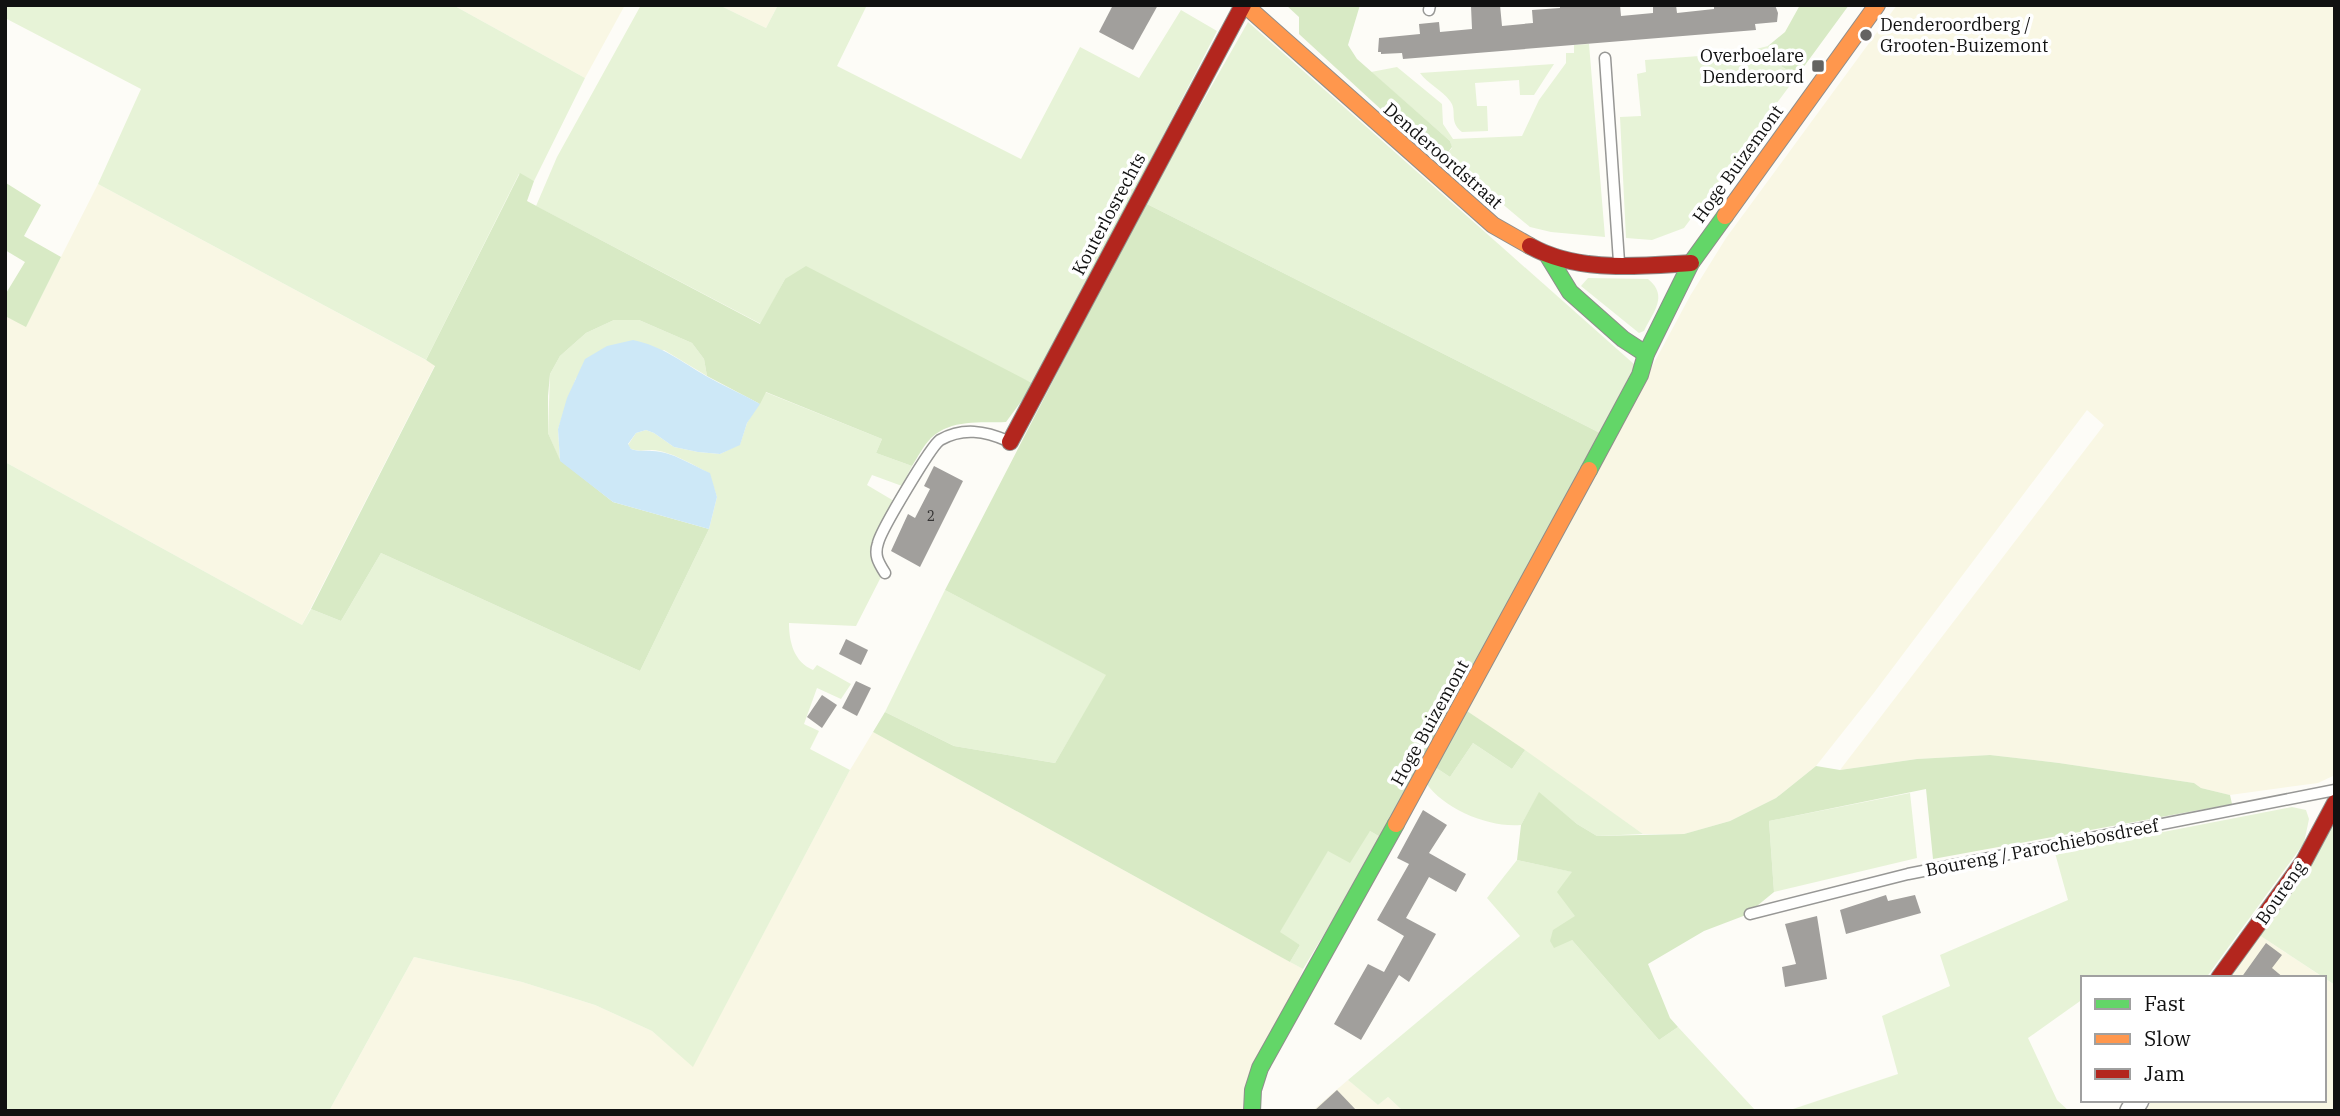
<svg xmlns="http://www.w3.org/2000/svg" width="2340" height="1116" viewBox="0 0 2340 1116" font-family="'IBM Plex Serif',serif">
<rect width="100%" height="100%" fill="#fdfcf7"/>
<g fill="#f9f7e4">
<path d="M 453,5 L 625,5 L 585,78 Z"/>
<path d="M 719,5 L 778,5 L 766,28 Z"/>
<path d="M 1897,5 L 2335,5 L 2335,775 L 2318,783 L 2230,795 L 2201,788 L 2194,783 L 2059,763 L 1990,755 L 1917,759 L 1840,770 L 2104,425 L 2087,410 L 1873,694 L 1816,766 L 1776,798 L 1730,821 L 1684,834 L 1643,834 L 1467,711 L 1690,296 L 1726,238 Z"/>
<path d="M 98,184 L 435,365 L 302,625 L 5,462 L 5,316 L 26,326 Z"/>
<path d="M 873,732 L 1303,969 L 1245,1111 L 329,1111 L 414,957 L 522,982 L 595,1005 L 652,1031 L 693,1066 L 850,770 Z"/>
<path d="M 2259,935 L 2324,978 L 2226,978 Z"/>
<path d="M 2324,978 L 2335,985 L 2335,1111 L 2146,1111 L 2152,1100 L 2324,1100 Z"/>
<path d="M 1348,1080 L 1378,1105 L 1388,1097 L 1403,1111 L 1312,1111 Z"/>
</g>
<g fill="#e7f3d7">
<path d="M 5,5 L 453,5 L 585,78 L 534,181 L 519,174 L 426,360 L 98,184 L 141,89 L 5,18 Z"/>
<path d="M 641,5 L 719,5 L 766,28 L 778,5 L 867,5 L 837,66 L 1021,159 L 1080,47 L 1139,78 L 1181,10 L 1217,31 L 1035,384 L 785,279 L 761,324 L 536,206 L 557,157 Z"/>
<path d="M 1248,22 L 1635,365 L 1600,433 L 1145,203 Z"/>
<path d="M 1589,44 L 1605,237 L 1551,232 L 1530,227 L 1445,156 L 1452,148 L 1450,141 L 1371,72 L 1397,67 L 1442,104 L 1443,124 L 1453,139 L 1522,136 L 1539,100 L 1566,63 L 1566,53 L 1574,53 L 1574,45 Z"/>
<path d="M 1768,46 L 1773,61 L 1797,76 L 1684,228 L 1652,240 L 1626,238 L 1620,117 L 1641,116 L 1637,74 L 1646,72 L 1645,60 L 1740,53 Z"/>
<path d="M 1554,64 L 1534,95 L 1520,95 L 1519,80 L 1475,83 L 1477,106 L 1487,106 L 1488,131 L 1462,132 C 1448,121 1458,111 1450,101 C 1442,90 1428,84 1420,73 Z"/>
<path d="M 1588,278 L 1648,279 C 1669,296 1653,312 1644,331 L 1639,333 L 1581,286 Z"/>
<path d="M 614,320 L 639,320 L 692,343 L 704,359 L 707,376 L 664,350 L 576,378 L 558,429 L 560,461 L 548,433 L 550,374 L 560,356 L 586,333 Z"/>
<path d="M 765,392 L 882,439 L 876,453 L 912,466 L 902,486 L 872,475 L 867,485 L 894,501 C 887,514 866,546 872,561 C 874,566 879,571 882,575 L 856,626 L 789,623 C 789,642 794,662 813,670 L 817,665 L 851,684 L 841,699 L 817,688 L 804,724 L 819,731 L 810,749 L 850,770 L 693,1067 L 652,1031 L 595,1005 L 522,982 L 414,957 L 329,1111 L 5,1111 L 5,462 L 302,625 L 311,609 L 341,621 L 381,553 L 640,671 L 709,529 L 717,497 L 709,473 C 693,465 671,451 652,450 C 644,450 640,452 631,449 L 628,445 L 636,433 L 646,430 L 654,433 L 674,447 L 698,452 L 720,454 L 740,444 L 747,423 Z"/>
<path d="M 945,590 L 1107,675 L 1055,763 L 954,746 L 885,712 Z"/>
<path d="M 1473,743 L 1512,769 L 1525,750 L 1643,834 L 1597,836 L 1577,824 L 1539,793 L 1521,825 C 1489,828 1444,809 1426,783 L 1435,767 L 1450,777 Z"/>
<path d="M 1910,793 L 1917,858 L 1774,892 L 1769,821 Z"/>
<path d="M 2292,807 L 2306,810 L 2309,819 L 2304,843 L 2206,978 L 2083,978 L 2083,999 L 2028,1038 L 2057,1100 L 2069,1111 L 1787,1111 L 1898,1074 L 1882,1016 L 1950,986 L 1940,955 L 2068,900 L 2055,853 Z"/>
<path d="M 2335,821 L 2335,985 L 2259,935 Z"/>
<path d="M 1370,831 L 1382,838 L 1303,969 L 1290,962 L 1300,945 L 1279,933 L 1328,850 Z"/>
<path d="M 1517,860 L 1573,872 L 1575,916 L 1572,940 L 1659,1040 L 1678,1027 L 1756,1111 L 1403,1111 L 1388,1097 L 1378,1105 L 1348,1080 L 1520,936 L 1487,898 Z"/>
</g>
<g fill="#d8eac5">
<path d="M 1286,5 L 1360,5 L 1348,45 L 1357,59 L 1450,141 L 1452,147 L 1445,156 L 1423,148 L 1299,34 L 1299,17 Z"/>
<path d="M 1800,5 L 1849,5 L 1797,76 L 1773,61 L 1768,46 L 1785,32 Z"/>
<path d="M 520,173 L 534,181 L 527,201 L 760,324 L 785,279 L 806,266 L 1034,384 L 1006,422 C 980,423 951,419 931,438 C 923,446 918,457 912,466 L 876,453 L 882,439 L 766,392 L 760,404 L 707,376 L 704,359 L 692,343 L 639,320 L 614,320 L 586,333 L 560,356 L 550,374 L 548,396 L 548,433 L 560,460 L 613,502 L 709,529 L 640,671 L 381,553 L 341,621 L 311,609 L 435,366 L 426,360 Z"/>
<path d="M 6,183 L 41,205 L 24,236 L 61,257 L 26,327 L 5,316 L 5,295 L 25,262 L 5,250 Z"/>
<path d="M 1145,203 L 1600,433 L 1382,838 L 1370,831 L 1350,863 L 1328,851 L 1280,932 L 1300,945 L 1290,962 L 873,732 L 885,712 L 954,746 L 1055,763 L 1106,675 L 945,590 Z"/>
<path d="M 1467,711 L 1525,750 L 1512,769 L 1473,743 L 1450,777 L 1435,767 Z"/>
<path d="M 1990,755 L 2059,763 L 2194,783 L 2201,788 L 2230,795 L 2232,804 L 1933,859 L 1926,789 L 1769,821 L 1774,892 L 1746,915 L 1704,931 L 1648,964 L 1670,1018 L 1678,1027 L 1659,1040 L 1572,940 L 1554,948 L 1550,941 L 1553,930 L 1575,916 L 1557,892 L 1572,872 L 1517,860 L 1521,825 L 1539,792 L 1577,824 L 1597,836 L 1684,834 L 1730,821 L 1776,798 L 1816,766 L 1840,770 L 1917,759 Z"/>
</g>
<path fill="#cde8f7" d="M 633,340 C 662,346 682,362 706,376 C 724,386 742,394 760,404 L 747,423 L 740,445 L 720,454 L 698,452 L 674,447 L 654,433 L 646,430 L 636,433 L 628,444 L 631,449 C 640,452 644,450 652,451 C 672,451 693,466 710,473 L 717,497 L 709,529 L 613,502 L 560,461 L 558,429 L 567,398 L 585,359 L 607,346 Z"/>
<g fill="#a19f9c">
<path d="M 1113,5 L 1158,5 L 1133,50 L 1099,32 Z"/>
<path d="M 1500,5 L 1502,26 L 1533,23 L 1532,10 L 1560,8 L 1560,5 L 1620,5 L 1621,16 L 1653,13 L 1653,5 L 1676,5 L 1677,13 L 1714,9 L 1714,5 L 1775,5 L 1778,13 L 1777,22 L 1755,24 L 1756,30 L 1403,59 L 1402,53 L 1381,54 L 1381,52 L 1378,52 L 1379,38 L 1420,34 L 1419,24 L 1439,22 L 1440,32 L 1472,29 L 1471,6 Z"/>
<path d="M 934,466 L 963,481 L 920,567 L 891,551 L 908,514 L 915,518 L 930,489 L 924,486 Z"/>
<path d="M 846,639 L 868,650 L 861,665 L 839,654 Z"/>
<path d="M 856,681 L 871,688 L 857,716 L 842,708 Z"/>
<path d="M 822,695 L 837,705 L 822,728 L 807,717 Z"/>
<path d="M 1423,810 L 1447,825 L 1429,853 L 1466,874 L 1456,892 L 1429,877 L 1406,918 L 1436,934 L 1409,982 L 1399,975 L 1361,1040 L 1334,1024 L 1368,964 L 1384,972 L 1404,936 L 1377,920 L 1409,864 L 1397,858 Z"/>
<path d="M 1886,895 L 1888,901 L 1915,895 L 1921,913 L 1846,934 L 1840,910 Z"/>
<path d="M 1817,916 L 1827,979 L 1785,987 L 1782,967 L 1796,964 L 1785,924 Z"/>
<path d="M 2266,943 L 2282,955 L 2272,968 L 2284,978 L 2241,978 Z"/>
<path d="M 1337,1090 L 1357,1111 L 1314,1111 Z"/>
</g>
<g fill="none" stroke-linecap="round" stroke-linejoin="round">
<g stroke="#979795" stroke-width="13">
<g id="lane">
<path d="M 1429,10 L 1430,5"/>
<path d="M 1605,58 L 1619,262"/>
<path d="M 885,573 C 878,562 874,555 878,543 C 881,530 931,446 940,440 C 963,427 985,431 1008,441"/>
<path d="M 1750,914 L 1908,874 L 2335,790"/>
</g>
</g>
<g stroke="#979795" stroke-width="24">
<path id="street" d="M 2131,1111 L 2138,1100"/>
</g>
<g stroke="#8e8d8b" stroke-width="18">
<g id="fast">
<path d="M 1548,256 L 1570,292 L 1623,339 L 1646,354"/>
<path d="M 1589,470 L 1640,375 L 1646,354 L 1691,263 L 1725,216"/>
<path d="M 1252,1111 L 1253,1090 L 1260,1068 L 1396,824"/>
</g>
</g>
<g stroke="#8e8d8b" stroke-width="18">
<g id="slow">
<path d="M 1245,5 L 1493,225 L 1530,246"/>
<path d="M 1725,216 L 1877,5"/>
<path d="M 1396,824 L 1589,470"/>
</g>
</g>
<g stroke="#8e8d8b" stroke-width="18">
<g id="jam">
<path d="M 1530,246 C 1578,273 1638,266 1691,263"/>
<path d="M 1010,442 L 1243,5"/>
<path d="M 2219,978 L 2304,861 L 2335,803"/>
</g>
</g>
<use href="#lane" stroke="#fffffe" stroke-width="10"/>
<use href="#street" stroke="#fffffe" stroke-width="21"/>
<use href="#fast" stroke="#63d668" stroke-width="16"/>
<use href="#slow" stroke="#ff974d" stroke-width="16"/>
<use href="#jam" stroke="#b3261e" stroke-width="16"/>
</g>
<g fill="#646362" stroke="#fff" stroke-width="2.5">
<circle cx="1866" cy="35" r="7"/>
<rect x="1811" y="59" width="14" height="14" rx="3.5"/>
</g>
<g text-anchor="middle" stroke-width="7" stroke-linejoin="round" paint-order="stroke">
<g font-size="14" fill="#353434">
<text x="931" y="521">2</text>
</g>
<g font-size="18" fill="#111" stroke="#fff" text-anchor="start">
<text x="1880" y="31">Denderoordberg /<tspan x="1880" dy="21">Grooten-Buizemont</tspan></text>
<text x="1804" y="62" text-anchor="end">Overboelare<tspan x="1804" dy="21">Denderoord</tspan></text>
</g>
<g font-size="18" fill="#111" stroke="#fff">
<text transform="translate(1443 156) rotate(41)" y="6">Denderoordstraat</text>
<text transform="translate(1738 164) rotate(-54)" y="6">Hoge Buizemont</text>
<text transform="translate(1109 214) rotate(-62)" y="6">Kouterlosrechts</text>
<text transform="translate(1430 723) rotate(-61)" y="6">Hoge Buizemont</text>
<text transform="translate(2042 848) rotate(-11)" y="6">Boureng / Parochiebosdreef</text>
<text transform="translate(2281 893) rotate(-55)" y="6">Boureng</text>
</g>
</g>
<rect width="2340" height="1116" fill="none" stroke="#111111" stroke-width="14"/>
<rect x="2081" y="976" width="245" height="126" fill="#ffffff" stroke="#a0a0a0" stroke-width="2"/>
<rect x="2095" y="999" width="35" height="10" fill="#63d668" stroke="#a0a0a0" stroke-width="2"/>
<text x="2144" y="1011" font-size="21" fill="#111111">Fast</text>
<rect x="2095" y="1034" width="35" height="10" fill="#ff974d" stroke="#a0a0a0" stroke-width="2"/>
<text x="2144" y="1046" font-size="21" fill="#111111">Slow</text>
<rect x="2095" y="1069" width="35" height="10" fill="#b3261e" stroke="#a0a0a0" stroke-width="2"/>
<text x="2144" y="1081" font-size="21" fill="#111111">Jam</text>
</svg>
